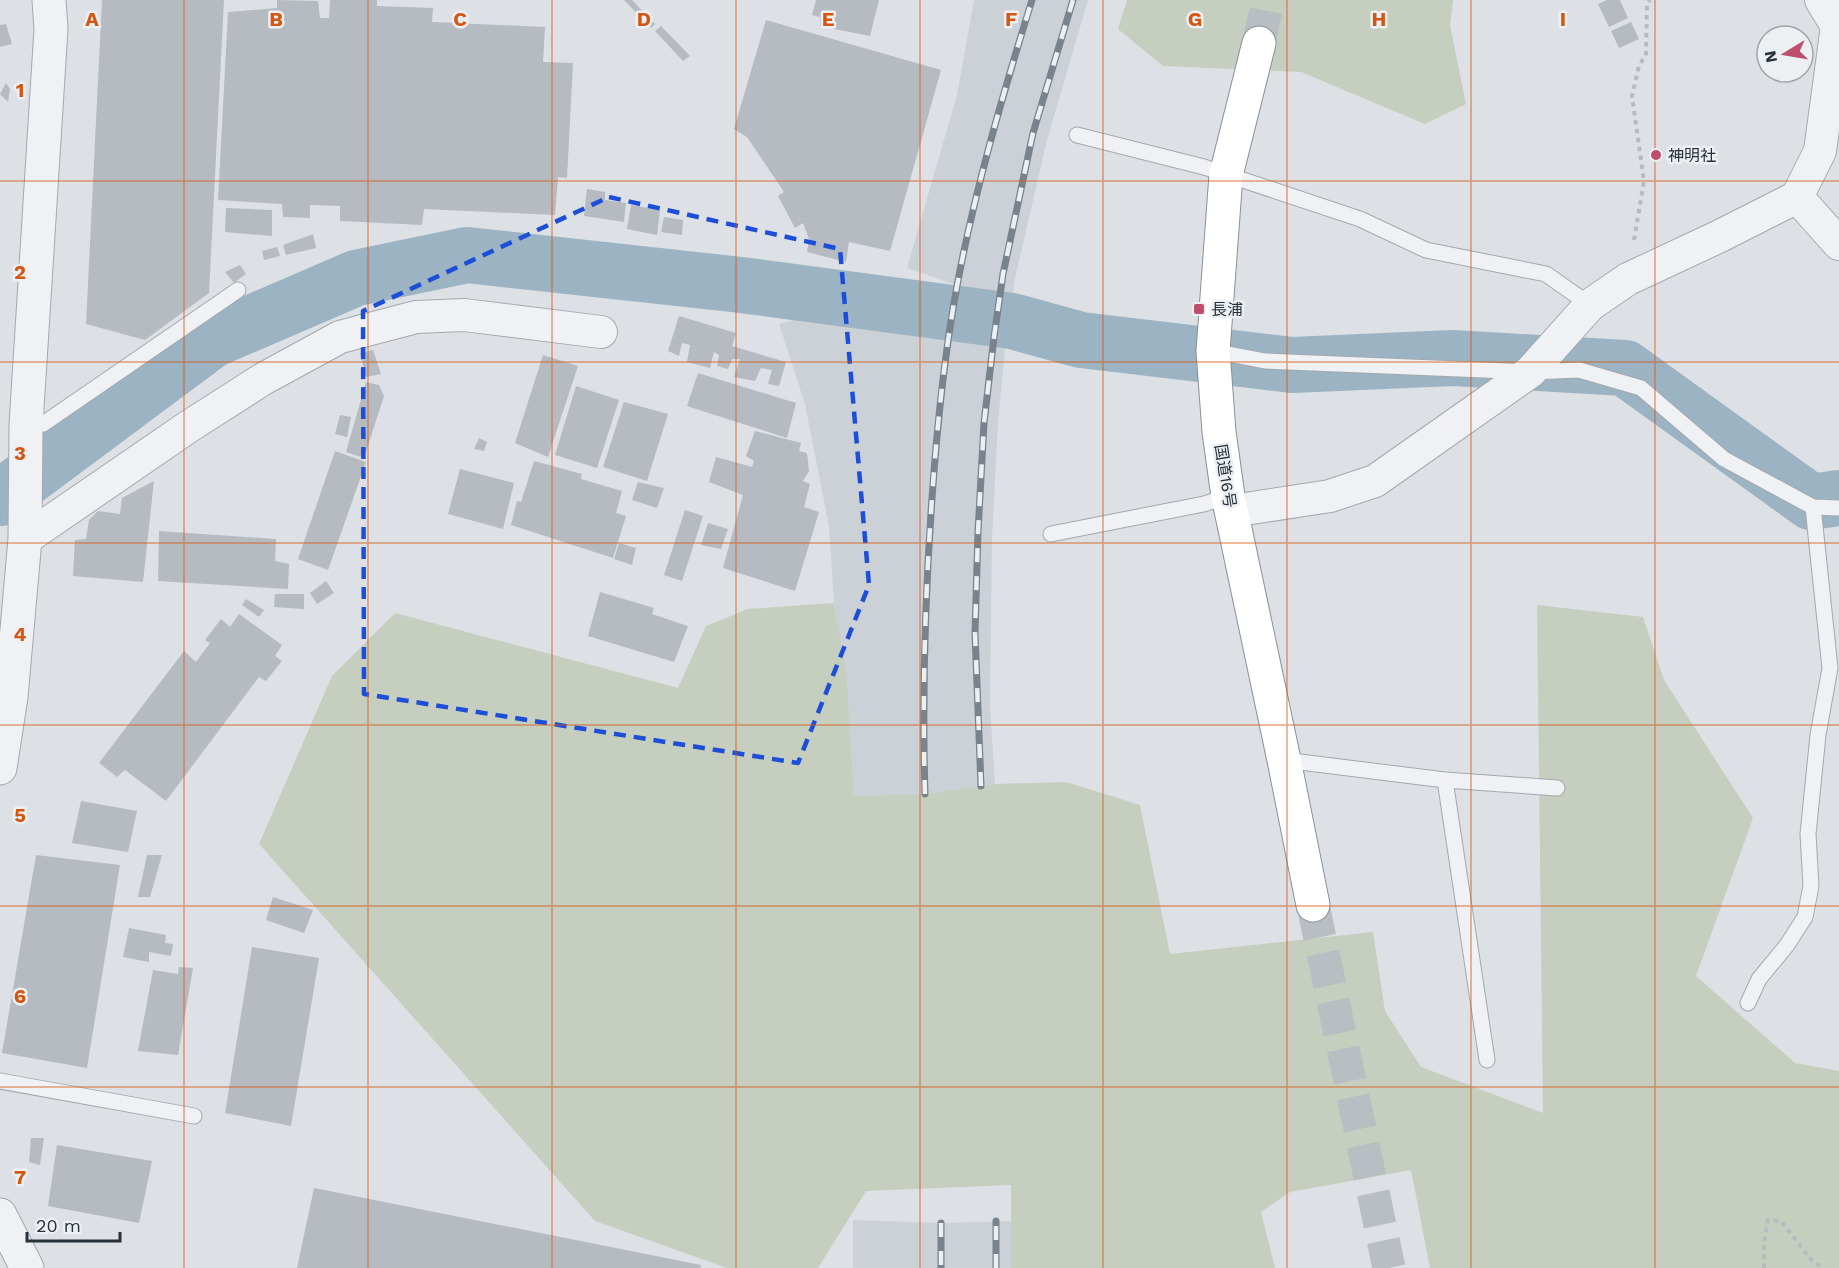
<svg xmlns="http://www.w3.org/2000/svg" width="1839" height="1268" viewBox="0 0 1839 1268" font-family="'Work Sans','Noto Sans JP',sans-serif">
<rect width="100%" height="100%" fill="#dde1e5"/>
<g fill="#cbd1d6">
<path d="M 974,0 L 1088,0 L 1047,140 L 1015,278 L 1011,304 L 907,268 L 957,95 Z"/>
<path d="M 827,311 L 893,317 L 950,333 L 1006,338 L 998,422 L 992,537 L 990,706 L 995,784 L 925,794 L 854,796 L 847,676 L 834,603 L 829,526 L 805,404 L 779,324 Z"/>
<path d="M 853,1220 L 941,1223 L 1012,1221 L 1011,1268 L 853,1268 Z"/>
</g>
<g fill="#c5cebf">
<path d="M 1127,0 L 1453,0 L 1450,25 L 1466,104 L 1425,124 L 1301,72 L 1163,66 L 1118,29 Z"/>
<path d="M 834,603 L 847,676 L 854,796 L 925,794 L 995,784 L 1066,782 L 1140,805 L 1170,954 L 1373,932 L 1385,1011 L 1421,1067 L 1543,1113 L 1537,605 L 1643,617 L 1664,680 L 1753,818 L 1696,976 L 1795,1063 L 1839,1071 L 1839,1268 L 1430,1268 L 1411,1170 L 1290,1192 L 1261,1212 L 1275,1268 L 1011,1268 L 1011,1185 L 866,1191 L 818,1268 L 727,1268 L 595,1221 L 259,844 L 332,676 L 395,613 L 678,688 L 706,626 L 748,609 Z"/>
</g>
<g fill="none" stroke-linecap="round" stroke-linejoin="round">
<path stroke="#9bb3c2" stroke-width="56" d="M 0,498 L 212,340 L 356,278 L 467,255 L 741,285 L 1012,321 L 1081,340 L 1292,365 L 1453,358 L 1625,368 L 1811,502 L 1839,498"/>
</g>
<g fill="#b5bbc1">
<path d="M 102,0 L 224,0 L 209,293 L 145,340 L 86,324 Z"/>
<path d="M 277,0 L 318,1 L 320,18 L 329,18 L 330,0 L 377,0 L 377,6 L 433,8 L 432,22 L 545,27 L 543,62 L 573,63 L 567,178 L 558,177 L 555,215 L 424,209 L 422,225 L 340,221 L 340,206 L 310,205 L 310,218 L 283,217 L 282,204 L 218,200 L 228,12 L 277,8 Z"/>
<path d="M 624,0 L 632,0 L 655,24 L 651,28 Z"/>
<path d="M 816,0 L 879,0 L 870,36 L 820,26 L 820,17 L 812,15 Z"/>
<path d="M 1607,0 L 1620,0 L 1628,18 L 1609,27 L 1598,4 Z"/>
<path d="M 766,20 L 941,70 L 890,251 L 849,242 L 846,262 L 807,252 L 809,239 L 803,223 L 795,228 L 778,196 L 784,192 L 747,137 L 734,129 Z"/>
<path d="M 1631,22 L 1639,39 L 1619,48 L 1611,31 Z"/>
<path d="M 6,24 L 12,44 L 0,47 L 0,25 Z"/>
<path d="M 661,26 L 690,56 L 683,61 L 655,31 Z"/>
<path d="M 6,83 L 10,89 L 8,102 L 0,94 Z"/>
<path d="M 587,189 L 605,192 L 605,200 L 626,203 L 624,222 L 584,216 Z"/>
<path d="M 631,205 L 660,210 L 657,235 L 627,229 Z"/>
<path d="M 226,208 L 272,210 L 272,236 L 225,232 Z"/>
<path d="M 664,217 L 683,220 L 682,235 L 661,232 Z"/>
<path d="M 313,234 L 316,248 L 286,255 L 283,245 Z"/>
<path d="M 277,247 L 280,256 L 264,260 L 262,251 Z"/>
<path d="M 240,265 L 246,274 L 234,283 L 225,272 Z"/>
<path d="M 679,316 L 736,333 L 732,346 L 786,362 L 779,386 L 768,384 L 772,370 L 761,368 L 755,381 L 734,377 L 740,359 L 732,359 L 728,369 L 717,366 L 719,355 L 714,352 L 710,368 L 687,362 L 690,345 L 682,343 L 679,356 L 668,351 Z"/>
<path d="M 373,350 L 381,374 L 366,377 L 360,353 Z"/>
<path d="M 543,355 L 578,366 L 548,457 L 515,443 Z"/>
<path d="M 698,373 L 796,403 L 787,438 L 687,406 Z"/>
<path d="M 366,382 L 379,385 L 384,396 L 364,458 L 346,452 Z"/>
<path d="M 576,386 L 619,400 L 597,468 L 555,455 Z"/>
<path d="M 624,402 L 668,414 L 647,481 L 603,467 Z"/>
<path d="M 340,415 L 351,417 L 347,437 L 335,434 Z"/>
<path d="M 755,431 L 801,443 L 799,451 L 807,453 L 809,471 L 803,481 L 810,484 L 804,507 L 819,512 L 795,591 L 723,568 L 743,495 L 709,482 L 716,457 L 752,467 L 754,461 L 746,456 Z"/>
<path d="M 479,438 L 487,442 L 484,451 L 474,449 Z"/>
<path d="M 335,451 L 366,462 L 328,570 L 298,559 Z"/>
<path d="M 534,461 L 582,474 L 581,479 L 622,491 L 616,513 L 626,516 L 613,558 L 511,525 L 517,501 L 521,502 Z"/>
<path d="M 460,469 L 514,483 L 503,529 L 448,514 Z"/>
<path d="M 154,481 L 143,582 L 73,576 L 75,540 L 86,539 L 89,520 L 98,511 L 120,514 L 122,498 Z"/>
<path d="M 638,482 L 664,488 L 657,508 L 632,500 Z"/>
<path d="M 685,510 L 703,516 L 682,581 L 664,575 Z"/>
<path d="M 708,523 L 728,529 L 721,549 L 701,545 Z"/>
<path d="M 159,531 L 276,539 L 275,561 L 289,564 L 288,589 L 158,581 Z"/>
<path d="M 619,543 L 636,548 L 632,565 L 614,559 Z"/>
<path d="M 326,581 L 334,593 L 317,604 L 310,593 Z"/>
<path d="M 600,592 L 654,608 L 652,614 L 688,626 L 674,662 L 588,636 Z"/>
<path d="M 275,594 L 304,594 L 304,609 L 274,607 Z"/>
<path d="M 246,599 L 264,610 L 259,617 L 242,605 Z"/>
<path d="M 239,614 L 282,645 L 275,656 L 282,661 L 266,681 L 259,677 L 166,801 L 125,770 L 117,777 L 99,763 L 184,651 L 196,662 L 210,643 L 205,640 L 221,619 L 230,627 Z"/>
<path d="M 81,801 L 137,811 L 128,852 L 72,843 Z"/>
<path d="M 36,855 L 120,865 L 87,1068 L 2,1053 Z"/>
<path d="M 147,855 L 162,855 L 150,897 L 138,897 Z"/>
<path d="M 273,897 L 313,910 L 304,933 L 266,920 Z"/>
<path d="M 129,928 L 166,935 L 165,943 L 173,944 L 171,956 L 149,952 L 149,962 L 123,957 Z"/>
<path d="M 252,947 L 319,958 L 291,1126 L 225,1113 Z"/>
<path d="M 179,967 L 193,968 L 178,1055 L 138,1051 L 153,970 L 178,974 Z"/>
<path d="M 31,1138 L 44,1138 L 40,1165 L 29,1162 Z"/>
<path d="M 57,1145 L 152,1161 L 139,1223 L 48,1206 Z"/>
<path d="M 314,1188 L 701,1265 L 700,1268 L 297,1268 Z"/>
</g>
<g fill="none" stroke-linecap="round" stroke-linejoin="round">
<g stroke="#b9bec3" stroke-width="33" stroke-dasharray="33 16" stroke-linecap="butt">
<path d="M 1259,43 L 1268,0"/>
<path d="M 1313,905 L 1389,1268"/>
</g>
<g stroke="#a3a9ae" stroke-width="17">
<g id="service">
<path d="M 1077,135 L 1204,167 L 1360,219 L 1426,250 L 1546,274 L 1590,305"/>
<path d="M 1213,351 L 1265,361 L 1530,372 L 1579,370 L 1641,388 L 1724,459 L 1813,507 L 1839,508"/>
<path d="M 26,425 L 43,424 L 238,290"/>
<path d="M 1051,534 L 1204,504 L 1228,496"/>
<path d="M 1284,760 L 1445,780 L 1557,788"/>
<path d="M 1445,780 L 1487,1060"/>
<path d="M 1748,1003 L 1759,979 L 1787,945 L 1805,917 L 1811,886 L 1808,834 L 1818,735 L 1830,668 L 1813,507"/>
<path d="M 0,1081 L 194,1116"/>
</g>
</g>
<g stroke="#a3a9ae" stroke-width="34">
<g id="minor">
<path d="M 1797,197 L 1839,244"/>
<path d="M 1232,511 L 1330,496 L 1375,481 L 1530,372 L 1590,305 L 1628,279 L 1720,236 L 1797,197 L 1820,151 L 1837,26 L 1821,0"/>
<path d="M 25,539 L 188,427 L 263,379 L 340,337 L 416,317 L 464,315 L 601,332"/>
</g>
</g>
<g stroke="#a3a9ae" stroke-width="35">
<g id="tertiary">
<path d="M 0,768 L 11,697 L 25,539 L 26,425 L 51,29 L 49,0"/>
<path d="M 0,1215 L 27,1268"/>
</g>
</g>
<g stroke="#86919a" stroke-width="35">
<path id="trunk" d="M 1259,43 L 1226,175 L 1213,351 L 1219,432 L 1228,496 L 1284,760 L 1313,905"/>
</g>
<g stroke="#b7bbc0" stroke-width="4" stroke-dasharray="4.5 4.5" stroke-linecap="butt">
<path d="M 1634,240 L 1644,181 L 1632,96 L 1639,66 L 1646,54 L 1647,4 L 1650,0"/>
<path d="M 1764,1268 L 1764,1244 L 1768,1220 L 1781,1221 L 1813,1262 L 1824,1268"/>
</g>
<use href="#service" stroke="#eff1f4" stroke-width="15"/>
<use href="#minor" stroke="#eff1f4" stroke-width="32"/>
<use href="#tertiary" stroke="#eff1f4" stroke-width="33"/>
<use href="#trunk" stroke="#fff" stroke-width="33"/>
<g stroke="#78838d" stroke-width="7">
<g id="rail">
<path d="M 981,786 L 975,633 L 978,532 L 984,423 L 994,337 L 1003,274 L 1033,133 L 1073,0"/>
<path d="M 925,794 C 922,695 925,597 932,498 C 937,427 944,356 957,286 C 975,189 1003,94 1032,0"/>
<path d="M 941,1223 L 941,1268"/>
<path d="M 996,1268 L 996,1221"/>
</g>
</g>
<use href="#rail" stroke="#ecf0f3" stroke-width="4.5" stroke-dasharray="14" stroke-linecap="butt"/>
</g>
<path fill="none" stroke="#1d4ed8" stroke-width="4.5" stroke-dasharray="12 8" stroke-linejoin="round" d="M 609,197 L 840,249 L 869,585 L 798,763 L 364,694 L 363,311 Z"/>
<path fill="none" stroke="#d55511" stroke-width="1.5" stroke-opacity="0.55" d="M 184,0 L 184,1268M 368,0 L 368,1268M 552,0 L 552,1268M 736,0 L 736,1268M 920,0 L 920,1268M 1103,0 L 1103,1268M 1287,0 L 1287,1268M 1471,0 L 1471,1268M 1655,0 L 1655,1268M 0,181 L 1839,181M 0,362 L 1839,362M 0,543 L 1839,543M 0,725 L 1839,725M 0,906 L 1839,906M 0,1087 L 1839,1087"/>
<g fill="#be4d6e" stroke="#ecf0f3" stroke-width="2">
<circle cx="1656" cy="155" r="6"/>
<rect x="1193" y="303" width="12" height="12" rx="3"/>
</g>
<g text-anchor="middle" stroke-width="5" stroke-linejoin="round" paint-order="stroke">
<g font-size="16" fill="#28313a" stroke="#ecf0f3" text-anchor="start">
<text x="1668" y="161">神明社</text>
<text x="1211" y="315">長浦</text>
</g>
<g font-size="16" fill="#28313a" stroke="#ecf0f3">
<text transform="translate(1226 476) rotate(81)" y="6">国道16号</text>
</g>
</g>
<g font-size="20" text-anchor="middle" font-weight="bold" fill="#d55511" stroke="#ecf0f3" stroke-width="5" stroke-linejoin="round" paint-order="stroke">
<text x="92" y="26">A</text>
<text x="276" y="26">B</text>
<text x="460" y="26">C</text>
<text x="644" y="26">D</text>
<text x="828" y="26">E</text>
<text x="1011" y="26">F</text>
<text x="1195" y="26">G</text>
<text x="1379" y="26">H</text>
<text x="1563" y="26">I</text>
<text x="20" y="97">1</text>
<text x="20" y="279">2</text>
<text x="20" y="460">3</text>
<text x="20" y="641">4</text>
<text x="20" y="822">5</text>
<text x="20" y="1003">6</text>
<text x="20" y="1184">7</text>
</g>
<g transform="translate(1785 54) rotate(259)"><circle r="28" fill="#ecf0f3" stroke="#9ea4a9" stroke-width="1.5"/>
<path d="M0-4.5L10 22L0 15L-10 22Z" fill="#be4d6e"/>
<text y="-9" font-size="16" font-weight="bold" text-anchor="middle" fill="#28313a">N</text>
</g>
<path d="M27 1232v9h93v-9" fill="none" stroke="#28313a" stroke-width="3"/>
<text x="36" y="1232" font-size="18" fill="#28313a" stroke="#ecf0f3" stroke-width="4.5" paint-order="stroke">20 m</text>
</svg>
